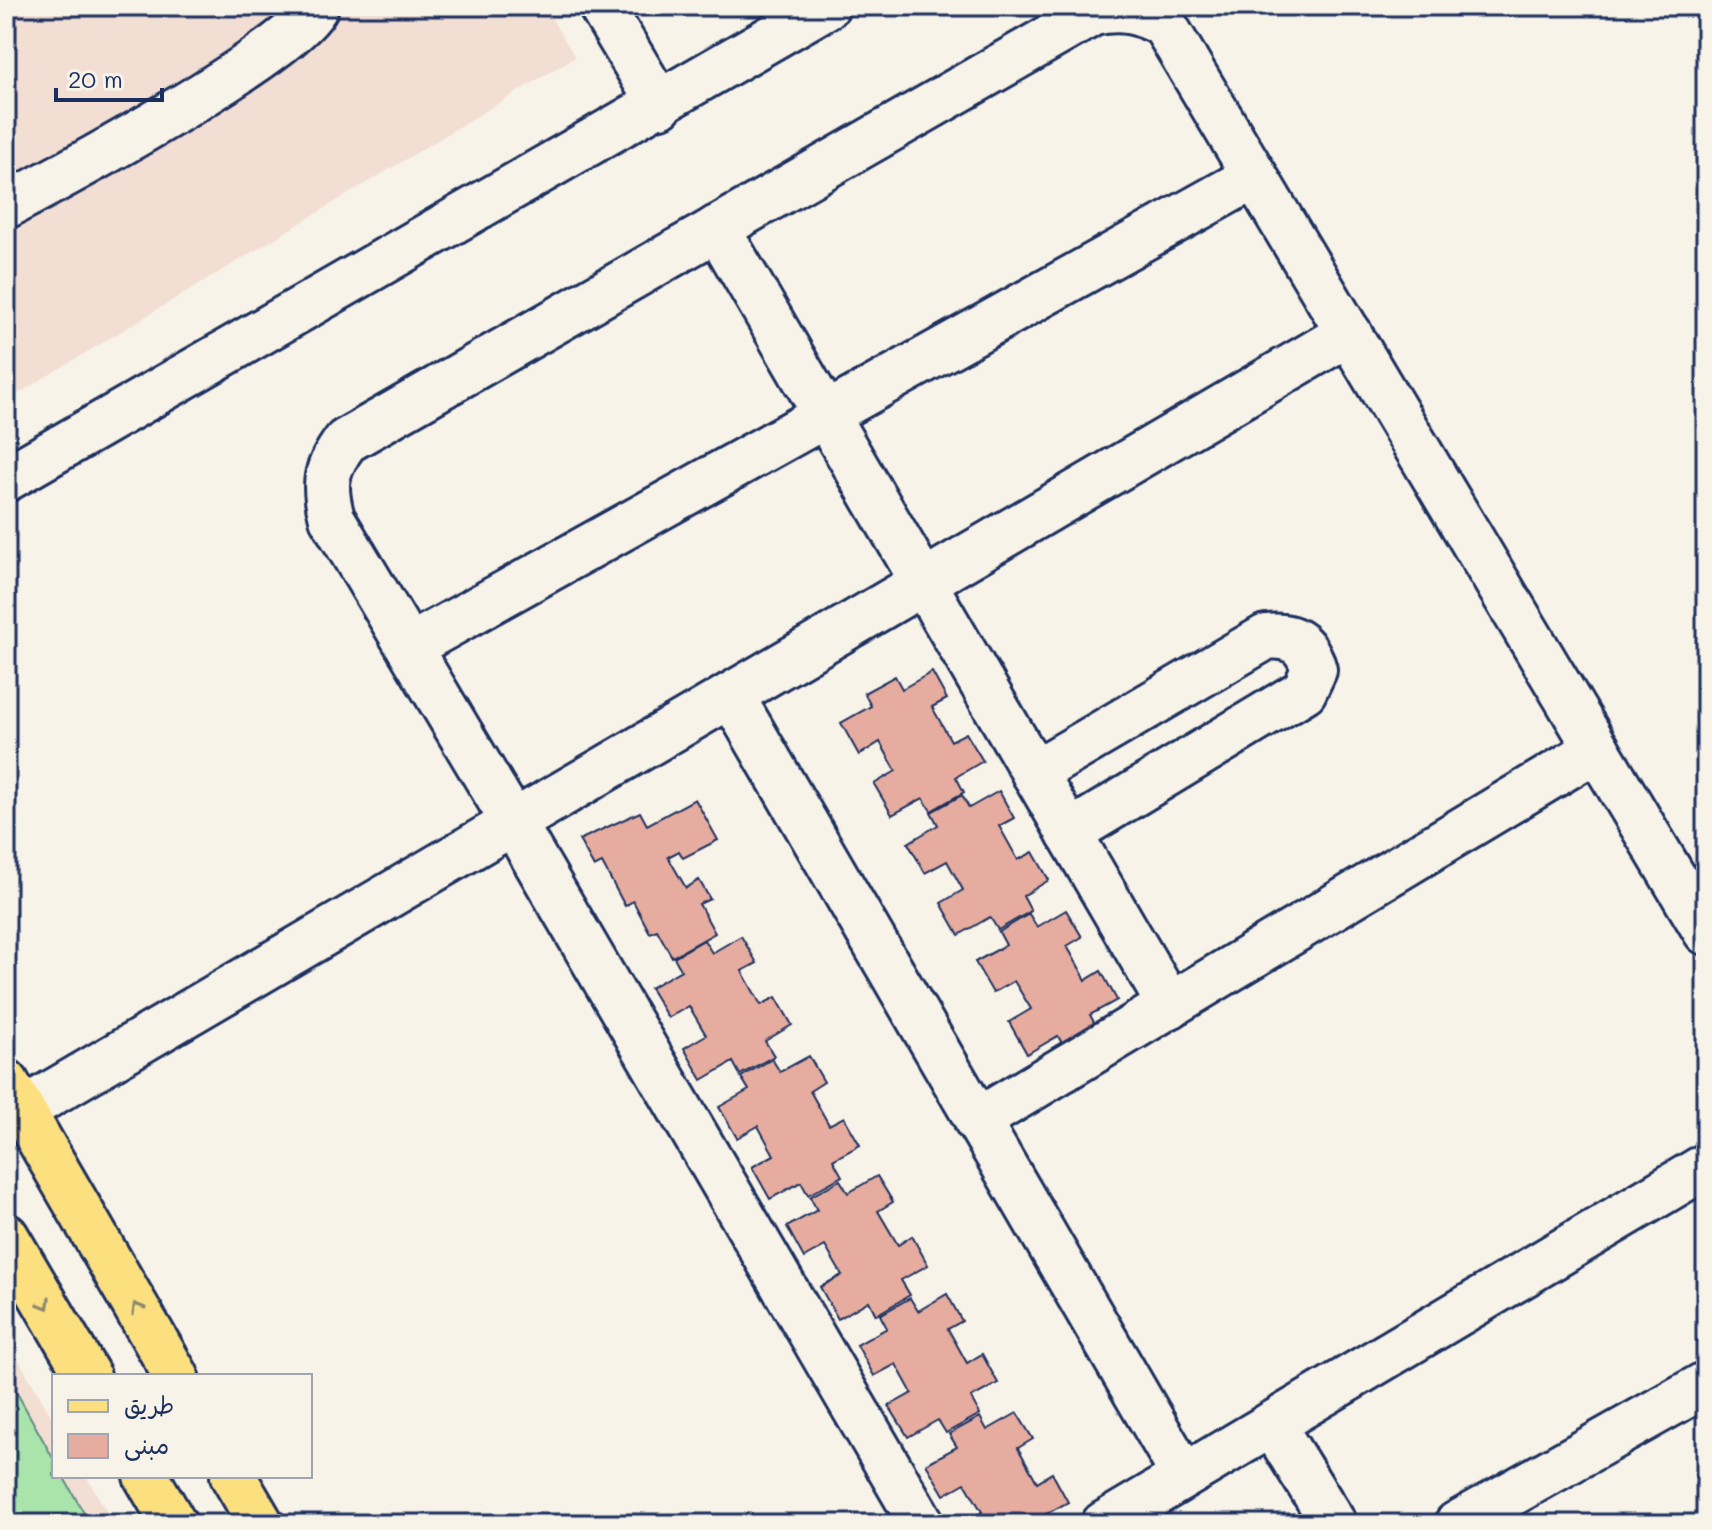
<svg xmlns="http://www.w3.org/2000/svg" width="1712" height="1530" viewBox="0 0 1712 1530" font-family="Mali,'Playpen Sans Arabic',sans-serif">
<rect width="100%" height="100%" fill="#f7f3e8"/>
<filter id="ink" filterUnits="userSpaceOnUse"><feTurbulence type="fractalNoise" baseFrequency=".0125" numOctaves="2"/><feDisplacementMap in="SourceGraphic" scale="16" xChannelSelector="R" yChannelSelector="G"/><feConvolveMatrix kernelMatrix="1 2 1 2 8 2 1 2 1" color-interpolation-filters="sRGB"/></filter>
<g filter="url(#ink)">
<g fill="#f2ded2">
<path d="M 6,6 L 544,6 L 575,57 L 6,401 Z"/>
<path d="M 6,1338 L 54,1421 L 54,1476 L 86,1476 L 114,1524 L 6,1524 Z"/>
</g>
<path fill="#a9e5ab" stroke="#628a84" stroke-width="2" d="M 6,1373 L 54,1460 L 54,1476 L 63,1476 L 90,1524 L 6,1524 Z"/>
<g fill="#e5ac9f" stroke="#1b2f5e" stroke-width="2">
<path d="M 932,672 L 947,699 L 932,707 L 951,741 L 966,733 L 983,761 L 956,777 L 964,792 L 931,811 L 923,798 L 892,815 L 874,784 L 896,771 L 880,742 L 859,755 L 841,723 L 871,706 L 864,693 L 895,676 L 902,689 Z"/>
<path d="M 999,791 L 1014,818 L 999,826 L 1018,860 L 1033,852 L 1049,880 L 1023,896 L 1031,911 L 998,930 L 990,917 L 959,935 L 941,903 L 963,890 L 947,861 L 925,873 L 908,843 L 938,825 L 931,812 L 962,795 L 969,808 Z"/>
<path d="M 695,799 L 718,840 L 683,858 L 679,851 L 668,857 L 686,888 L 699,880 L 710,899 L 699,904 L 715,933 L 672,957 L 657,930 L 650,933 L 633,901 L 625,906 L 602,863 L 594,867 L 579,840 L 640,812 L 647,825 Z"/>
<path d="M 1066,910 L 1082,937 L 1067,946 L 1086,980 L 1101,971 L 1117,1000 L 1090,1015 L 1099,1031 L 1065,1049 L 1058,1036 L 1027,1054 L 1009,1022 L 1031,1009 L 1014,981 L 993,993 L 975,962 L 1006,945 L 999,932 L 1029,914 L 1037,927 Z"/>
<path d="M 741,936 L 757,963 L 742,971 L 761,1005 L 776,997 L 792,1025 L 765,1041 L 774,1056 L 740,1075 L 733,1062 L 702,1080 L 684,1048 L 706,1035 L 689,1006 L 668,1018 L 650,988 L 681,970 L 674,957 L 704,940 L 712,953 Z"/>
<path d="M 809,1056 L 824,1082 L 810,1091 L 829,1125 L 844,1117 L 860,1145 L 833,1160 L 842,1176 L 808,1195 L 801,1182 L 770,1199 L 752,1167 L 774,1155 L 758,1126 L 737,1138 L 719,1107 L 749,1090 L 741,1077 L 772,1059 L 780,1072 Z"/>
<path d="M 877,1176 L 893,1202 L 878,1211 L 898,1245 L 912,1236 L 928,1265 L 901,1280 L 910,1295 L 876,1315 L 869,1301 L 838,1319 L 820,1287 L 842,1275 L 825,1246 L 804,1258 L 787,1227 L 817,1210 L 810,1197 L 840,1180 L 848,1193 Z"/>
<path d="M 947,1294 L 962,1321 L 948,1329 L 967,1363 L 982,1354 L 998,1383 L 971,1398 L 980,1414 L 946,1433 L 938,1420 L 908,1437 L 889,1406 L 912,1393 L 896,1364 L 874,1376 L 857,1345 L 887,1328 L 880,1315 L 910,1298 L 918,1311 Z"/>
<path d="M 1017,1413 L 1033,1439 L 1018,1448 L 1037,1482 L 1052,1473 L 1068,1502 L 1041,1517 L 1045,1524 L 961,1524 L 982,1512 L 965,1483 L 944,1495 L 926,1464 L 957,1447 L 949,1434 L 980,1417 L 987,1430 Z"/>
</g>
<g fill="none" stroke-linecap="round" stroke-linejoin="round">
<g stroke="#1b2f5e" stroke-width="50">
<g id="minor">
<path d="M 601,6 L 660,105"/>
<path d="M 6,206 C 61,177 296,51 316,6"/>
<path d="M 717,228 L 1170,1006"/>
<path d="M 6,479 L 827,6"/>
<path d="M 409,647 L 1255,176"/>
<path d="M 731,695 L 1184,1476"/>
<path d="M 1034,773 L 1266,637 C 1293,634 1307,644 1314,670 L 1304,691 L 1069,833"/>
<path d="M 23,1110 L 1349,333"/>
<path d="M 977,1121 L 1597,749"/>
<path d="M 1272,1424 L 1334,1524"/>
<path d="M 922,1524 L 513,822 L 332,518 C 323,485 325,469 346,441 L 1093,13 C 1122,7 1138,11 1164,24 L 1706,932"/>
<path d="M 1104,1524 L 1706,1166"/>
<path d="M 1457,1524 L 1706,1384"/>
</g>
</g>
<g stroke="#1b2f5e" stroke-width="50">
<g id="major">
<path d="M 6,1082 L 176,1376"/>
<path d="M 6,1236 L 88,1376"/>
<path d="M 146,1476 L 174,1524"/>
<path d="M 233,1476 L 261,1524"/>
</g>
</g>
<use href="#minor" stroke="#f7f3e8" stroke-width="44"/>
<use href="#major" stroke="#fce080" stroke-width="44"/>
</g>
<defs><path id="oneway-chevron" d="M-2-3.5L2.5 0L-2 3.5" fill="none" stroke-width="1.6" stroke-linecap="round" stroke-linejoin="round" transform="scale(2)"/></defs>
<g stroke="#8c886f">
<use href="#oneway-chevron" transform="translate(45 1304) rotate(60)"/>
<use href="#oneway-chevron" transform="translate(137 1308) rotate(-120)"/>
</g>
</g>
<rect width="1712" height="1530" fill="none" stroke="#f7f3e8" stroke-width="32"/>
<rect x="16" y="16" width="1680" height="1498" fill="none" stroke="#1b2f5e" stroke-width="3" filter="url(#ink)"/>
<rect x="52" y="1374" width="260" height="104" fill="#f7f3e8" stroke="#9fa5b1" stroke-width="2"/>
<rect x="68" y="1400" width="40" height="12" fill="#fce080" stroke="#9fa5b1" stroke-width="2"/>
<text x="124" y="1414" font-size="24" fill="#1b2f5e">طريق</text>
<rect x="68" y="1434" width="40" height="24" fill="#e5ac9f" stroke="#9fa5b1" stroke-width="2"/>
<text x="124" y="1454" font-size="24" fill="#1b2f5e">مبنى</text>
<path d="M56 88v12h106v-12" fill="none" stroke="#1b2f5e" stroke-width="4"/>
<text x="68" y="88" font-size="24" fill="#1b2f5e" stroke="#f7f3e8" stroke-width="6" paint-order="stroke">20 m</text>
</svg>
